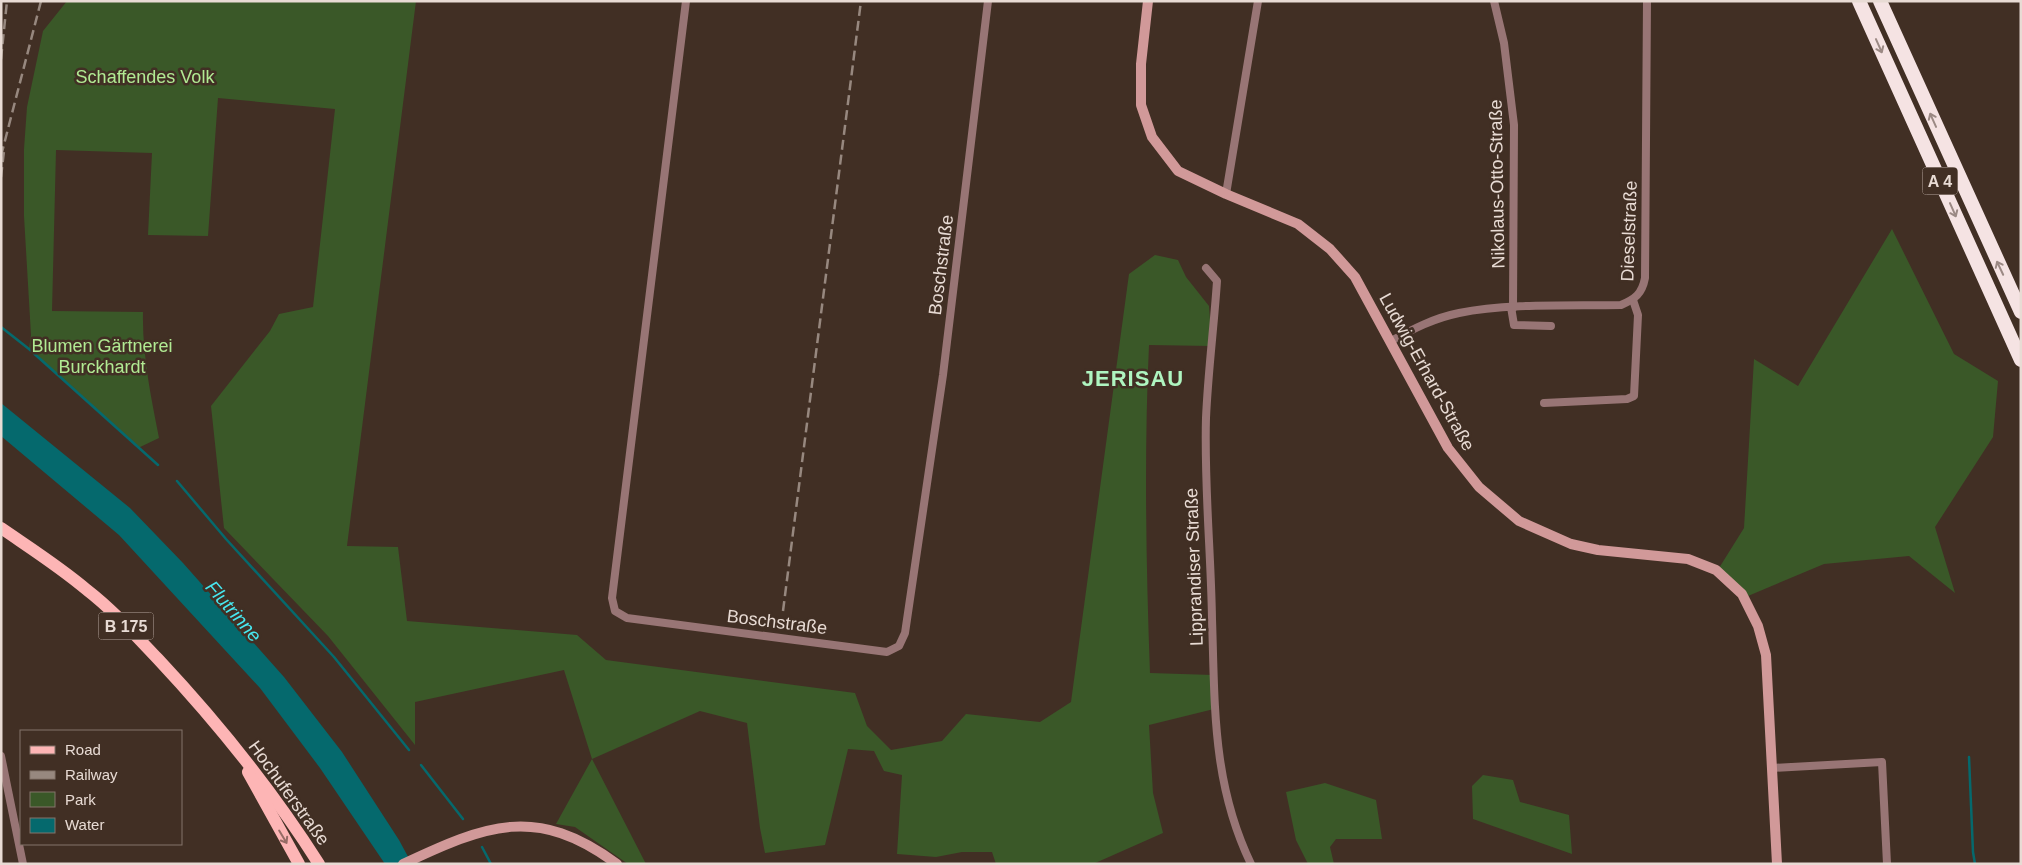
<svg xmlns="http://www.w3.org/2000/svg" width="2022" height="865" viewBox="0 0 2022 865" font-family="Arial,sans-serif">
<rect width="100%" height="100%" fill="#412f24"/>
<g fill="#3a5828">
<path d="M 67,1 L 416,1 L 347,546 L 398,547 L 407,621 L 577,635 L 606,660 L 855,693 L 867,726 L 891,750 L 942,741 L 966,714 L 1040,722 L 1071,702 L 1129,274 L 1155,255 L 1178,260 L 1186,277 L 1209,306 L 1212,346 L 1149,345 C 1144,454 1146,564 1150,673 L 1213,675 L 1214,709 L 1149,725 L 1153,793 L 1163,833 L 1093,864 L 996,864 L 992,852 L 962,852 L 936,857 L 897,854 L 902,775 L 884,771 L 874,751 L 848,749 L 825,845 L 765,853 L 760,828 L 747,723 L 700,711 L 592,759 L 646,864 L 628,864 L 575,827 L 556,824 L 592,759 L 564,670 L 415,702 L 415,745 L 328,636 L 224,528 L 211,406 L 270,331 L 279,314 L 313,307 L 335,109 L 218,98 L 208,236 L 148,235 L 152,153 L 56,150 L 52,311 L 143,312 C 142,354 151,397 159,438 L 138,448 L 29,349 L 31,335 L 24,216 L 24,149 L 27,107 L 43,31 Z"/>
<path d="M 1892,229 L 1954,354 L 1998,381 L 1993,437 L 1935,527 L 1955,593 L 1909,556 L 1824,564 L 1748,596 L 1719,568 L 1744,528 L 1754,359 L 1798,386 Z"/>
<path d="M 1483,775 L 1513,780 L 1520,802 L 1569,815 L 1572,854 L 1473,819 L 1472,786 Z"/>
<path d="M 1325,783 L 1376,800 L 1382,839 L 1336,839 L 1330,847 L 1334,864 L 1308,864 L 1296,840 L 1286,792 Z"/>
</g>
<path fill="#05696d" d="M 1,403 L 130,508 L 183,563 L 284,677 L 342,752 L 399,840 L 412,864 L 385,864 L 320,768 L 260,688 L 119,535 L 1,436 Z"/>
<g fill="none" stroke-linecap="round" stroke-linejoin="round">
<g stroke="#05696d" stroke-width="2.5">
<path d="M 1,327 L 29,349 L 158,465"/>
<path d="M 177,481 L 226,539 L 334,657 L 409,750"/>
<path d="M 1969,757 L 1973,852 L 1975,864"/>
<path d="M 421,765 L 463,819"/>
<path d="M 482,847 L 491,864"/>
</g>
<g stroke="#987575" stroke-width="8">
<path d="M 686,1 L 612,598 L 615,611 L 627,618 L 887,652 L 899,646 L 905,633 L 943,375 L 988,1"/>
<path d="M 1494,1 L 1504,43 L 1514,125 L 1513,308"/>
<path d="M 1226,194 L 1258,1"/>
<path d="M 1206,268 L 1217,281 C 1214,326 1208,372 1206,418 C 1204,485 1211,552 1212,619 C 1215,706 1212,783 1251,864"/>
<path d="M 1511,307 L 1514,325 L 1551,326"/>
<path d="M 1391,341 C 1413,329 1434,318 1459,313 C 1508,303 1570,306 1621,305 C 1635,299 1642,294 1645,278 L 1647,1"/>
<path d="M 1544,403 L 1627,399 L 1634,396 L 1638,315 L 1633,300"/>
<path d="M 1,756 L 23,864"/>
<path d="M 1772,768 L 1882,762 L 1887,864"/>
</g>
<g stroke="#d19999" stroke-width="10">
<path d="M 1148,1 L 1141,64 L 1141,105 L 1152,137 L 1178,171 L 1226,194 L 1298,224 L 1330,249 L 1355,277 L 1448,448 L 1479,487 L 1519,521 L 1571,544 L 1598,550 L 1688,559 L 1716,570 L 1742,594 L 1758,626 L 1766,655 L 1777,864"/>
<path d="M 403,864 C 486,825 536,804 617,864"/>
</g>
<g stroke="#fdb5b5" stroke-width="12">
<path d="M 1,528 C 30,548 60,567 87,590 C 113,610 135,635 158,659 C 217,722 272,790 319,864"/>
<path d="M 248,772 L 299,864"/>
</g>
<g stroke="#f5e3e3" stroke-width="14">
<path d="M 1859,1 L 2021,360"/>
<path d="M 1880,1 L 2021,312"/>
</g>
<g stroke="#97887f" stroke-width="2.5" stroke-dasharray="10 5" stroke-linecap="butt">
<path d="M 1,59 L 7,1"/>
<path d="M 1,156 L 41,1"/>
<path d="M 1,177 L 4,151"/>
<path d="M 783,611 L 861,1"/>
</g>
</g>
<defs><path id="oneway-shaft" d="M-6 0H5M1.5-3L5.5 0L1.5 3" fill="none" stroke-width="1.6" stroke-linecap="round" stroke-linejoin="round" transform="scale(1.25)"/></defs>
<g stroke="#9b8984">
<use href="#oneway-shaft" transform="translate(1879 46) rotate(66)"/>
<use href="#oneway-shaft" transform="translate(1933 120) rotate(-114)"/>
<use href="#oneway-shaft" transform="translate(1953 210) rotate(66)"/>
<use href="#oneway-shaft" transform="translate(2000 268) rotate(-115)"/>
</g>
<use stroke="#966b65" href="#oneway-shaft" transform="translate(283 837) rotate(59)"/>
<g text-anchor="middle" stroke-width="5" stroke-linejoin="round" paint-order="stroke">
<g fill="#412f24" stroke="#b6a79f" stroke-width="1">
<rect x="1922.5" y="167.5" width="35" height="27" rx="4"/>
<rect x="98.5" y="612.5" width="55" height="27" rx="4"/>
</g>
<g font-size="16" font-weight="bold" fill="#e8dbd4">
<text x="1940" y="187">A 4</text>
<text x="126" y="632">B 175</text>
</g>
<g font-size="18" fill="#b1ea93" stroke="#412f24">
<text x="145" y="83">Schaffendes Volk</text>
<text x="102" y="352">Blumen Gärtnerei<tspan x="102" dy="21">Burckhardt</tspan></text>
</g>
<g font-size="18" fill="#e8dbd4" stroke="#412f24">
<text transform="translate(1497 184) rotate(-91)" y="6">Nikolaus-Otto-Straße</text>
<text transform="translate(1629 231) rotate(-88)" y="6">Dieselstraße</text>
<text transform="translate(941 265) rotate(-83)" y="6">Boschstraße</text>
<text transform="translate(1427 372) rotate(61)" y="6">Ludwig-Erhard-Straße</text>
<text transform="translate(1194 567) rotate(-92)" y="6">Lipprandiser Straße</text>
<text transform="translate(777 622) rotate(7)" y="6">Boschstraße</text>
<text transform="translate(289 793) rotate(54)" y="6">Hochuferstraße</text>
</g>
<g font-size="19" font-style="italic" fill="#47e7ef" stroke="#412f24">
<text transform="translate(234 611) rotate(49)" y="7">Flutrinne</text>
</g>
<g font-size="22" font-weight="bold" letter-spacing="1" fill="#aff5c0" stroke="#412f24">
<text x="1133" y="386">JERISAU</text>
</g>
</g>
<rect width="2022" height="865" fill="none" stroke="#e8dbd4" stroke-width="5"/>
<rect x="20" y="730" width="162" height="115" fill="#412f24" stroke="#84746a"/>
<rect x="30" y="746" width="25" height="8" fill="#fdb5b5" stroke="#84746a"/>
<text x="65" y="755" font-size="15" fill="#e8dbd4">Road</text>
<rect x="30" y="771" width="25" height="8" fill="#97887f" stroke="#84746a"/>
<text x="65" y="780" font-size="15" fill="#e8dbd4">Railway</text>
<rect x="30" y="792" width="25" height="15" fill="#3a5828" stroke="#84746a"/>
<text x="65" y="805" font-size="15" fill="#e8dbd4">Park</text>
<rect x="30" y="818" width="25" height="15" fill="#05696d" stroke="#84746a"/>
<text x="65" y="830" font-size="15" fill="#e8dbd4">Water</text>
</svg>
